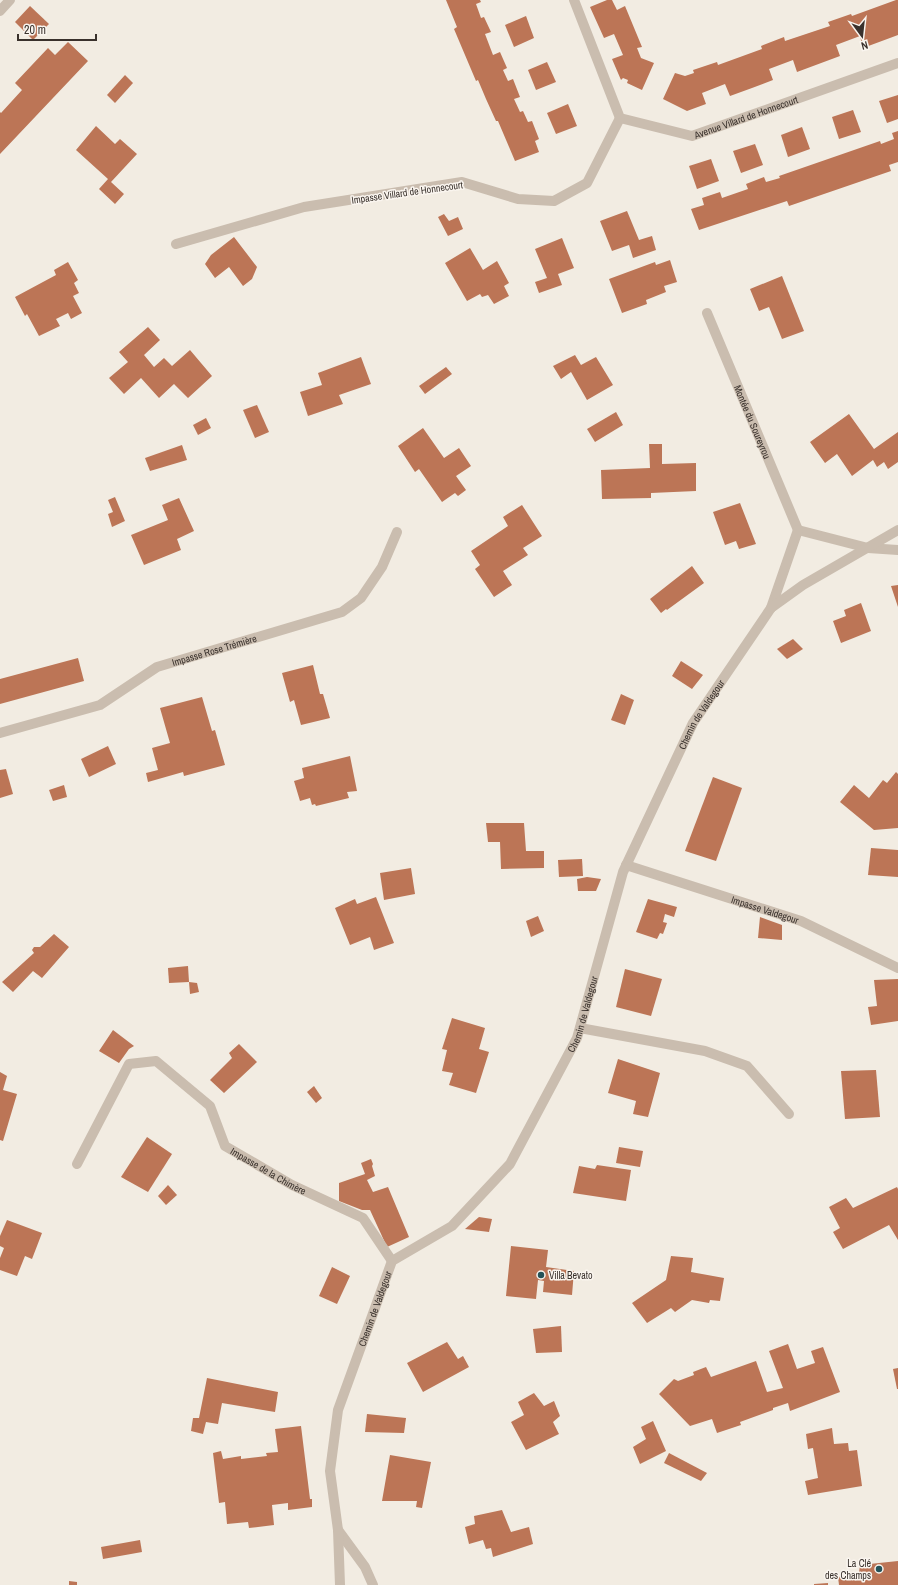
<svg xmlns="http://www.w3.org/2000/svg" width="898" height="1585" viewBox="0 0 898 1585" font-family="'Archivo Narrow',sans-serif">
<rect width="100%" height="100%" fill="#f2ece2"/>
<g fill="#bc7556">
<path d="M 446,0 L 480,0 L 481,2 L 476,4 L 481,18 L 484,17 L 491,32 L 485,34 L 493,55 L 500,52 L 507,68 L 503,70 L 508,81 L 513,79 L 520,97 L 514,99 L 520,112 L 523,111 L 528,122 L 532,121 L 539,139 L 535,141 L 539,152 L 515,161 L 498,121 L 496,121 L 486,99 L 478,80 L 476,81 L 454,29 L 457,27 Z"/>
<path d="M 607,0 L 612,0 L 617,10 L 625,6 L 642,47 L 637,48 L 641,58 L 654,63 L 642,90 L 627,83 L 628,80 L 623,78 L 621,80 L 612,59 L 623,55 L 614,34 L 604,38 L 590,7 Z"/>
<path d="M 896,0 L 898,0 L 898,35 L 863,48 L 860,36 L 836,45 L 840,56 L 797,72 L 793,60 L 769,69 L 773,80 L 752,88 L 730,96 L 725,84 L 702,93 L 706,104 L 687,111 L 663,99 L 675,73 L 685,76 L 694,73 L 693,70 L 717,62 L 718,65 L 762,49 L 761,46 L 784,37 L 785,41 L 830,26 L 828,22 L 851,14 L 852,16 Z"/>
<path d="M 30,6 L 49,24 L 33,40 L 15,22 Z"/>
<path d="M 526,16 L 534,38 L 514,47 L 505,25 Z"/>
<path d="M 68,42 L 88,61 L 0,154 L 0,112 L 1,113 L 22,90 L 15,83 L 48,48 L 55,55 Z"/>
<path d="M 547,62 L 556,82 L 536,90 L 528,70 Z"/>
<path d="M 125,75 L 133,83 L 115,103 L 107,95 Z"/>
<path d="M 898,95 L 898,119 L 887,123 L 879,101 Z"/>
<path d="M 568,104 L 577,126 L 556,134 L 547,113 Z"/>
<path d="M 853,110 L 861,132 L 839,139 L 832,117 Z"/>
<path d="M 96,126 L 115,144 L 120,139 L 137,154 L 111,182 L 124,194 L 115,204 L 99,189 L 108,179 L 76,150 Z"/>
<path d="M 802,127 L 810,149 L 788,157 L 781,135 Z"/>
<path d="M 898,131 L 898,162 L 889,165 L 891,171 L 789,206 L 787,201 L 699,230 L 691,209 L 704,205 L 702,198 L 720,192 L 722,198 L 748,189 L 746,184 L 764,177 L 766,182 L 780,178 L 779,176 L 880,141 L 881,144 L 894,139 L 892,133 Z"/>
<path d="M 755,144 L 763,165 L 741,173 L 733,151 Z"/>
<path d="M 711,159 L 719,181 L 697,189 L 689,166 Z"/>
<path d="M 627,211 L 639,240 L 652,236 L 656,250 L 633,258 L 629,245 L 612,251 L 600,221 Z"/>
<path d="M 444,214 L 449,221 L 458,217 L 463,229 L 448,236 L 438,217 Z"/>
<path d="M 234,237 L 257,267 L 252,279 L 243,286 L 229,267 L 215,278 L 205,264 L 211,255 Z"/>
<path d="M 562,238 L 574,268 L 558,274 L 562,285 L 539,293 L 535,282 L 547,278 L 535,249 Z"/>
<path d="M 470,248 L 483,270 L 497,261 L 509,283 L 504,286 L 509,296 L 494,304 L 488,295 L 482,297 L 480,294 L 467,301 L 445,263 Z"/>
<path d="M 670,260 L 677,282 L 664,286 L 666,292 L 646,300 L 647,304 L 622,313 L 609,279 L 655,262 L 656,265 Z"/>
<path d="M 68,262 L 78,280 L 74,283 L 79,293 L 73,296 L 82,313 L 71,319 L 68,313 L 56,319 L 60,326 L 39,336 L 27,314 L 25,316 L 15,297 L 56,275 L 54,270 Z"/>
<path d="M 782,276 L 804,331 L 782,339 L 769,307 L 759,311 L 750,289 Z"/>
<path d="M 148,327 L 160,340 L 144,355 L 154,367 L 164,358 L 172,366 L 190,350 L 212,376 L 188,398 L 174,384 L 159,398 L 141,378 L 124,394 L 109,378 L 128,362 L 119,352 Z"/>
<path d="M 575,355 L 581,365 L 596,357 L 613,385 L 587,400 L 571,372 L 561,379 L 553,366 Z"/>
<path d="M 361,357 L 371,384 L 339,395 L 343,404 L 308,416 L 300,392 L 322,385 L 318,373 Z"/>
<path d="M 446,367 L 452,374 L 425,394 L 419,386 Z"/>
<path d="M 257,405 L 269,432 L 255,438 L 243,410 Z"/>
<path d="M 616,412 L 623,425 L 595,442 L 587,429 Z"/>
<path d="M 849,414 L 874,449 L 898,432 L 898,462 L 888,469 L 884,462 L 877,467 L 873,460 L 852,476 L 837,454 L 825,463 L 810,442 Z"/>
<path d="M 206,418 L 211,428 L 198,435 L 193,425 Z"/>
<path d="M 423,428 L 444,458 L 459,448 L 471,466 L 456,476 L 466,490 L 458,496 L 455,493 L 442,502 L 419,469 L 415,472 L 398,446 Z"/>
<path d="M 649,444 L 662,444 L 662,464 L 696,463 L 696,491 L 651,493 L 651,498 L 602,499 L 601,470 L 650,468 Z"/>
<path d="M 182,445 L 187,460 L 150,471 L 145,458 Z"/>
<path d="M 115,497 L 125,521 L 112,527 L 108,514 L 113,512 L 108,500 Z"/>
<path d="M 179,498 L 194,531 L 177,539 L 181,550 L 144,565 L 131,535 L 168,520 L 162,505 Z"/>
<path d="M 740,503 L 756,544 L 739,549 L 736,541 L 725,545 L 713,512 Z"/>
<path d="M 522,505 L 542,536 L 523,548 L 528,555 L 503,571 L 512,585 L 494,597 L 475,569 L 480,565 L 471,551 L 508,526 L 503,517 Z"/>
<path d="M 692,566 L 704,583 L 667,610 L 666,609 L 661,613 L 650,599 Z"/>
<path d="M 898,585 L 898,607 L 891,586 Z"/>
<path d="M 861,603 L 871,631 L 841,643 L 833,621 L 846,616 L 844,610 Z"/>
<path d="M 793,639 L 803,649 L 787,659 L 777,649 Z"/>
<path d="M 78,658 L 84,681 L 0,704 L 0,679 Z"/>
<path d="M 681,661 L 703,675 L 692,689 L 672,676 Z"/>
<path d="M 313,665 L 320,694 L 323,694 L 330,718 L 301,725 L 294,700 L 290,702 L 282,673 Z"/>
<path d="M 621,694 L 634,700 L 625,725 L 611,720 Z"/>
<path d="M 202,697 L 212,731 L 215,730 L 225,765 L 184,776 L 183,772 L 148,782 L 146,773 L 158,770 L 152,748 L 170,743 L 160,708 Z"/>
<path d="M 108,746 L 116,764 L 89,777 L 81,759 Z"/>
<path d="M 350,756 L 357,791 L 347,792 L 349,798 L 316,806 L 315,804 L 312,805 L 310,798 L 300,801 L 294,781 L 304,778 L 302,768 Z"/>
<path d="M 6,769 L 13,794 L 0,798 L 0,770 Z"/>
<path d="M 896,772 L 898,774 L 898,828 L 874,830 L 840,802 L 854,785 L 869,798 L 883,780 L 887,783 Z"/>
<path d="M 713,777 L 742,788 L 716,861 L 685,851 Z"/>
<path d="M 64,785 L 67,797 L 53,801 L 49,790 Z"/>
<path d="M 486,823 L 524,823 L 526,851 L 544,851 L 544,868 L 501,869 L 500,842 L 488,842 Z"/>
<path d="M 871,848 L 898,850 L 898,877 L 868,875 Z"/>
<path d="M 582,859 L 583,876 L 559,877 L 558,860 Z"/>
<path d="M 411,868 L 415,894 L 384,900 L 380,873 Z"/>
<path d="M 587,877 L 601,879 L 596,891 L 578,891 L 577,879 Z"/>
<path d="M 376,897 L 394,943 L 374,950 L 370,937 L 350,945 L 335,908 L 355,899 L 357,904 Z"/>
<path d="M 648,899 L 677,907 L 674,917 L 665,914 L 663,922 L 667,923 L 663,934 L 660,933 L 657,939 L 636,932 Z"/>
<path d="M 538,916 L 544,931 L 531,937 L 526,921 Z"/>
<path d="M 760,917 L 782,925 L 782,940 L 758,938 Z"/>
<path d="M 54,934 L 69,947 L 42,978 L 33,971 L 13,992 L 2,982 L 34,953 L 32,950 L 34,947 L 40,947 Z"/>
<path d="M 188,966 L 189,982 L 169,983 L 168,968 Z"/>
<path d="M 625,969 L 662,979 L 651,1016 L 616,1007 Z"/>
<path d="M 898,979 L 898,1021 L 871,1025 L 868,1007 L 877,1006 L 874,980 Z"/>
<path d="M 189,982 L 197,983 L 199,992 L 190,994 Z"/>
<path d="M 452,1018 L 485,1028 L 479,1049 L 489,1052 L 476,1093 L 449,1085 L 453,1073 L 442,1071 L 447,1050 L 442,1049 Z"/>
<path d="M 113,1030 L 134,1046 L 129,1049 L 119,1063 L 99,1051 Z"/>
<path d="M 239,1044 L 257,1062 L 224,1093 L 210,1080 L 232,1058 L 229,1053 Z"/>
<path d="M 618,1059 L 660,1073 L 648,1117 L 633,1114 L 636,1101 L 608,1093 Z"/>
<path d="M 876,1070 L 880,1117 L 845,1119 L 841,1071 Z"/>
<path d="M 0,1072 L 7,1076 L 3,1090 L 17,1094 L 3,1141 L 0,1140 Z"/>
<path d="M 314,1086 L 322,1098 L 316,1103 L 307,1092 Z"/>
<path d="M 147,1137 L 172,1154 L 148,1192 L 121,1177 Z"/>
<path d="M 619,1147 L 643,1151 L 640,1167 L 616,1163 Z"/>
<path d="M 371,1159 L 373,1164 L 372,1166 L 375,1176 L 367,1180 L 373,1192 L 388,1187 L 409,1237 L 387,1247 L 370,1210 L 362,1210 L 339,1201 L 339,1183 L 365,1174 L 361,1163 Z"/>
<path d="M 597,1165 L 631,1170 L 626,1201 L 573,1193 L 579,1166 L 595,1169 Z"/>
<path d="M 168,1185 L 177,1195 L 166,1205 L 158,1196 Z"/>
<path d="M 897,1187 L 898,1189 L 898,1240 L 889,1225 L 843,1249 L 833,1232 L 840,1228 L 829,1207 L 846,1198 L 853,1208 Z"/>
<path d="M 479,1217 L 492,1219 L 489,1232 L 465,1229 Z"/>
<path d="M 7,1220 L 42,1233 L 32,1259 L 25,1256 L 17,1276 L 0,1270 L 0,1258 L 4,1248 L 0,1246 L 0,1236 Z"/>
<path d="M 511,1246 L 548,1250 L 546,1267 L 574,1271 L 572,1295 L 543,1292 L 544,1281 L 538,1280 L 536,1299 L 506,1296 Z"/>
<path d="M 671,1256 L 693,1258 L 691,1272 L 724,1278 L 720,1301 L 710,1300 L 709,1303 L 692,1300 L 675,1312 L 671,1308 L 647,1323 L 632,1303 L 666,1280 Z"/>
<path d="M 332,1267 L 350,1276 L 337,1304 L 319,1296 Z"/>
<path d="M 561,1326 L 562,1352 L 536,1353 L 533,1329 Z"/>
<path d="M 447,1342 L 458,1359 L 463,1356 L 469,1367 L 423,1392 L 407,1363 Z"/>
<path d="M 788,1344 L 797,1369 L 815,1363 L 811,1351 L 823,1347 L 840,1392 L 790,1411 L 788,1403 L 773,1408 L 773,1410 L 740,1422 L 741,1425 L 717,1433 L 712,1419 L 690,1426 L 659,1394 L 674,1379 L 678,1381 L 694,1375 L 693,1372 L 706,1367 L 711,1377 L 756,1361 L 767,1392 L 783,1388 L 769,1351 Z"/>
<path d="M 898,1368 L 898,1389 L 897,1389 L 893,1369 Z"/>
<path d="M 207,1378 L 278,1392 L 275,1412 L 222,1403 L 218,1424 L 206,1422 L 203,1434 L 191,1431 L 193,1418 L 199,1418 Z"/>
<path d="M 534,1393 L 544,1406 L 554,1401 L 560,1416 L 553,1422 L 559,1434 L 526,1450 L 511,1422 L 524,1415 L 518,1402 Z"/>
<path d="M 367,1414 L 406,1418 L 404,1433 L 365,1432 Z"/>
<path d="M 653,1421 L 666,1451 L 640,1464 L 633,1447 L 646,1439 L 641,1427 Z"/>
<path d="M 301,1426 L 310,1499 L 312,1499 L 312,1507 L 288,1510 L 288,1503 L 272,1505 L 274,1525 L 249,1528 L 248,1522 L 227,1524 L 225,1502 L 219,1503 L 213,1453 L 221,1451 L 223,1459 L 241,1456 L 241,1459 L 267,1456 L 266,1453 L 278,1452 L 275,1429 Z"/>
<path d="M 832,1428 L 834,1444 L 848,1443 L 849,1451 L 857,1450 L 862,1486 L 808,1495 L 805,1481 L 818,1478 L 813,1448 L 808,1449 L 806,1434 Z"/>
<path d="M 669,1453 L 707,1473 L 701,1481 L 664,1463 Z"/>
<path d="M 390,1455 L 431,1462 L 422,1508 L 416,1507 L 417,1501 L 382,1501 Z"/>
<path d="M 502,1510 L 511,1532 L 529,1527 L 533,1544 L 493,1557 L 491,1548 L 486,1549 L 483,1540 L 469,1544 L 465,1527 L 475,1524 L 474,1516 Z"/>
<path d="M 140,1540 L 142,1552 L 103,1559 L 101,1547 Z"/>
<path d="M 898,1561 L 898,1585 L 839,1585 L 838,1577 L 859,1573 L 860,1565 Z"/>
<path d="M 69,1581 L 77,1582 L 77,1585 L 69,1585 Z"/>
<path d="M 828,1583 L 828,1585 L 814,1585 L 814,1584 Z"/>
</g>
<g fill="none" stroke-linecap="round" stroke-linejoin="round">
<g stroke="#cabdaf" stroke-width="10">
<path d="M 0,11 L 10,0"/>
<path d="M 580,1028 L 705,1051 L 747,1066 L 789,1114"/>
</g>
<g stroke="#cabdaf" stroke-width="10">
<path id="s1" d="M 574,0 L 620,118 L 692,136 L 898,63"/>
<path d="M 176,244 L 304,207 L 462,182 L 518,199 L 554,201 L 587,183 L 620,118"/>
<path id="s2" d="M 707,313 L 798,530"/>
<path d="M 798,530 L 868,548 L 898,550"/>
<path d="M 771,608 L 798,530"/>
<path id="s3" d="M 0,733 L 100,705 L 157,667 L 342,612 L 361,598 L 382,567 L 397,532"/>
<path id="s4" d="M 626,865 L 801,921 L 898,968"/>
<path id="s5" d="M 77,1164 L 129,1064 L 156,1061 L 210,1106 L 225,1146 L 292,1185 L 363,1218 L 392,1261"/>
<path d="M 338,1530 L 365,1567 L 373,1585"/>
<path id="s6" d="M 340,1585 L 338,1530 L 330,1471 L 338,1410 L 392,1261 L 452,1226 L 510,1164 L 577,1038 L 623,872 L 693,723 L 771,608 L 803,585 L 898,530"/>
</g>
</g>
<g fill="#255258" stroke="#faf5ef" stroke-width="1.5">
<circle cx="541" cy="1275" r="4"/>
<circle cx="879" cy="1569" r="4"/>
</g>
<g text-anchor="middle" stroke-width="3" stroke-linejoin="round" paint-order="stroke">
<g font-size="10" fill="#39312c" stroke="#faf5ef">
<text dy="4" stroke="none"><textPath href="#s1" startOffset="258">Avenue Villard de Honnecourt</textPath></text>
<text transform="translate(407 192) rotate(-8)" y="4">Impasse Villard de Honnecourt</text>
<text dy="4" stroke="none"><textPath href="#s2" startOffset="118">Montée du Soureyrou</textPath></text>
<text dy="4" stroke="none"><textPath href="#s3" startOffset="232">Impasse Rose Trémière</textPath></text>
<text dy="4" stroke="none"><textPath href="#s6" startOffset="980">Chemin de Valdegour</textPath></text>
<text dy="4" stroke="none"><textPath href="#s4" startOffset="146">Impasse Valdegour</textPath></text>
<text dy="4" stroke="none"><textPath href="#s6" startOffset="656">Chemin de Valdegour</textPath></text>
<text dy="4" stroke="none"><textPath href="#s5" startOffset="303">Impasse de la Chimère</textPath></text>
<text dy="4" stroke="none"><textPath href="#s6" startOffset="284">Chemin de Valdegour</textPath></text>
</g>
<g font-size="10" fill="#39312c" stroke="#faf5ef" text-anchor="start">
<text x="549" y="1279">Villa Bevato</text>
<text x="871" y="1567" text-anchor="end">La Clé<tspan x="871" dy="12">des Champs</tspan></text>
</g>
</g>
<g transform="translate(862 36) rotate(165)" stroke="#faf5ef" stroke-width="3" paint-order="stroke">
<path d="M0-3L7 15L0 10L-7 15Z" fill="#39312c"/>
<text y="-6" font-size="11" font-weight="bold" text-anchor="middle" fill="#39312c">N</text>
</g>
<path d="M18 34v6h78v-6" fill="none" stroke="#39312c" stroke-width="2"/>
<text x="24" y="34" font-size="12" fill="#39312c" stroke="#faf5ef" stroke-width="3" paint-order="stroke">20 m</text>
</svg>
